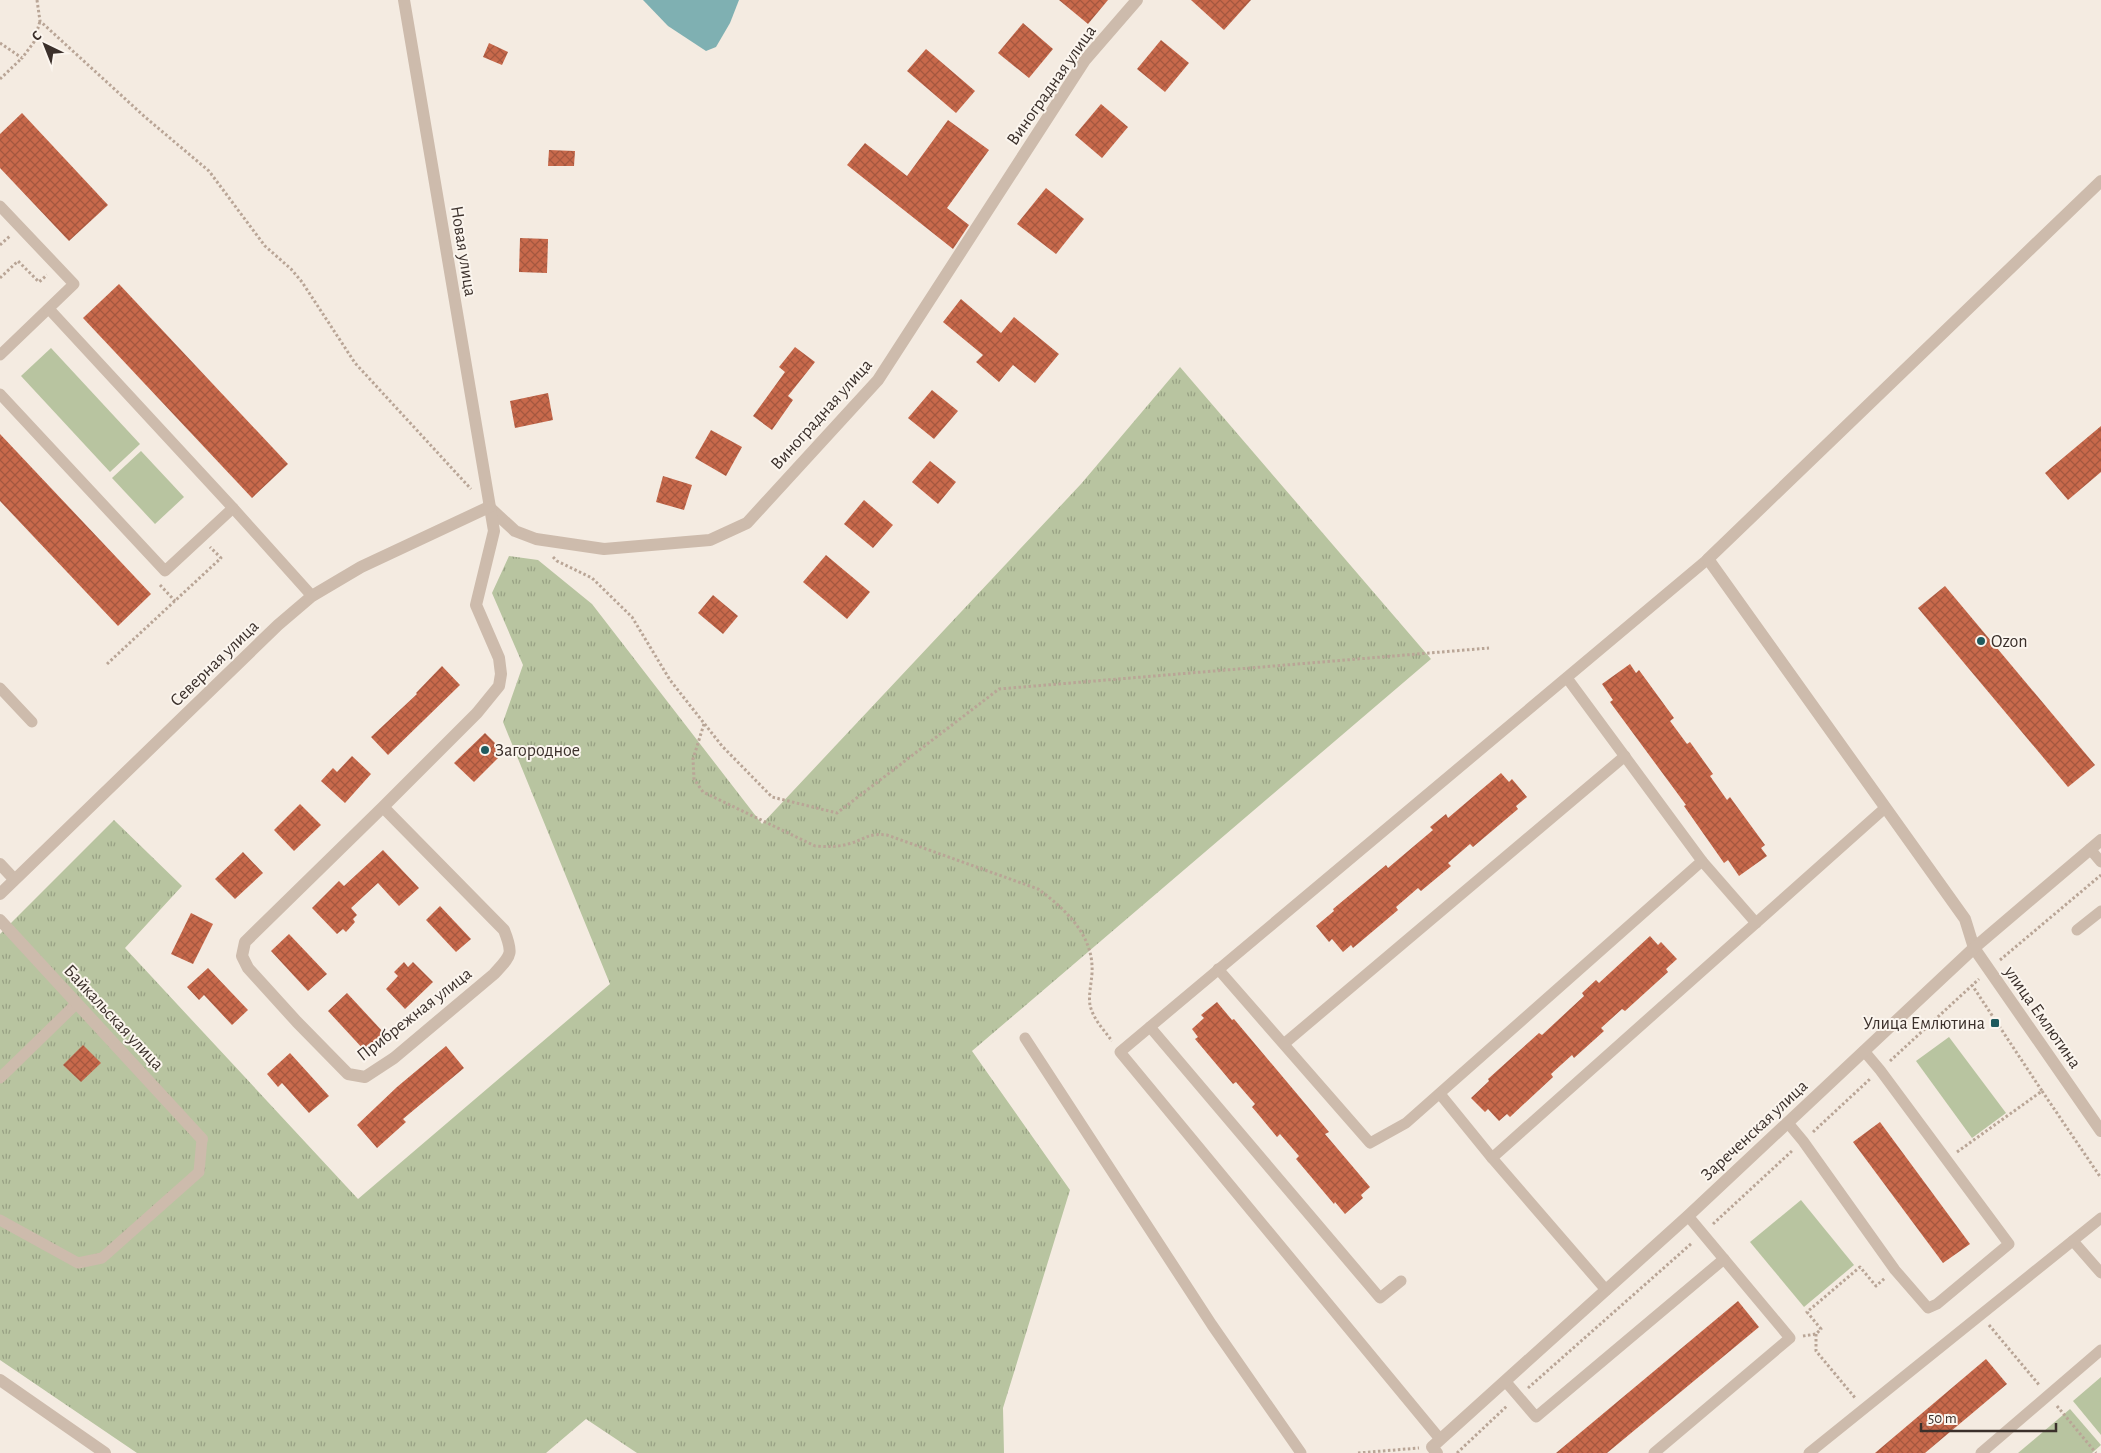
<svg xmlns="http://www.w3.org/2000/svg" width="2101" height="1453" viewBox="0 0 2101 1453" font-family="'Alegreya Sans',sans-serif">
<defs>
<pattern id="grass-tufts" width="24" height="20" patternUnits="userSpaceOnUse" patternTransform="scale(1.25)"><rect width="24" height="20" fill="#b8c4a0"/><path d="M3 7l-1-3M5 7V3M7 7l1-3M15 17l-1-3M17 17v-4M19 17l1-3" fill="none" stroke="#97a083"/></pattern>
<pattern id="building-cross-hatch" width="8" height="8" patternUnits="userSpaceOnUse" patternTransform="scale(1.25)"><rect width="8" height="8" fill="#c8694b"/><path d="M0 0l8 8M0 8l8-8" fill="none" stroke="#a4573f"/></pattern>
</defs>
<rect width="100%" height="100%" fill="#f4ebe1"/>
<path fill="url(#grass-tufts)" d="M 1180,367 L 1431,659 L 972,1051 L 1070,1190 L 1003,1408 L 1004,1453 L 637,1453 L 586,1419 L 546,1453 L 137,1453 L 0,1360 L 0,934 L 114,820 L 182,886 L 125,948 L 358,1199 L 610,984 L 503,722 L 523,665 L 492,593 L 509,556 L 538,560 L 592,604 L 762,824 L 1081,484 Z"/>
<g fill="#b8c4a0">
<path d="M 51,348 L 140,444 L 110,472 L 21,376 Z"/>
<path d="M 141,451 L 184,497 L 155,524 L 112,478 Z"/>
<path d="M 1949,1037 L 2006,1113 L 1972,1138 L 1916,1061 Z"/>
<path d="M 1801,1200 L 1854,1265 L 1804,1307 L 1750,1242 Z"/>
<path d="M 2101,1377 L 2101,1435 L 2073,1401 Z"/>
<path d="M 2070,1409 L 2101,1445 L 2092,1453 L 2018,1453 Z"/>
</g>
<path fill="#7fb0b2" d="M 643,0 L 739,0 L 730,23 L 716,47 L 706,51 L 668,26 Z"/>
<g fill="url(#building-cross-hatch)">
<path d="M 1059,0 L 1108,0 L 1088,24 Z"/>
<path d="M 1191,0 L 1251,0 L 1224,30 Z"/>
<path d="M 1023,23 L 1053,49 L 1029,78 L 998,53 Z"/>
<path d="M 1161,40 L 1189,63 L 1165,92 L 1137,69 Z"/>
<path d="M 489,43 L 508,52 L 502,65 L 483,57 Z"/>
<path d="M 926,49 L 975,91 L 956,113 L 907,71 Z"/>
<path d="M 1101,104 L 1128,127 L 1102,158 L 1075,135 Z"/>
<path d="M 22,113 L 108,205 L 69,241 L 0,168 L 0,134 Z"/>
<path d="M 948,120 L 989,150 L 947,208 L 969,225 L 953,249 L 847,165 L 865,143 L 907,176 Z"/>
<path d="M 549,150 L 575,151 L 574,166 L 548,166 Z"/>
<path d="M 1046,188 L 1084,219 L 1056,254 L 1017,224 Z"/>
<path d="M 520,238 L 548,239 L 547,273 L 519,272 Z"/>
<path d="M 119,284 L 288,464 L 252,498 L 83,318 Z"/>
<path d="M 961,299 L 1001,333 L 1014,317 L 1059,354 L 1035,383 L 1013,365 L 999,382 L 976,362 L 983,355 L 943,322 Z"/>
<path d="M 795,347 L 815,362 L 788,396 L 793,400 L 772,430 L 753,416 L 785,372 L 779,367 Z"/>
<path d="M 932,390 L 958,411 L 934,439 L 908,418 Z"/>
<path d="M 548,393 L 553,420 L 515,428 L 510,401 Z"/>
<path d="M 2101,426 L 2101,472 L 2068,500 L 2045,473 Z"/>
<path d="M 711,430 L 742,447 L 726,476 L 695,458 Z"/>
<path d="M 0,434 L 151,594 L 118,626 L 0,501 Z"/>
<path d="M 930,461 L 956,482 L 938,504 L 912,482 Z"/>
<path d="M 663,476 L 692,485 L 684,510 L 656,502 Z"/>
<path d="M 864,500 L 893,525 L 873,548 L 844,524 Z"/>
<path d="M 826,555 L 870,592 L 847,619 L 803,582 Z"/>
<path d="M 1945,586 L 2095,765 L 2068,787 L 1918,608 Z"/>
<path d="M 713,595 L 738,616 L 723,634 L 698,613 Z"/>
<path d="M 1630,664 L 1636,673 L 1639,670 L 1674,718 L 1670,721 L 1687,744 L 1690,742 L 1713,774 L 1710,776 L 1727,800 L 1730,797 L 1765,845 L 1761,848 L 1767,856 L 1739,876 L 1728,860 L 1724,863 L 1684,806 L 1686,805 L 1610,702 L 1613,700 L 1602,684 Z"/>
<path d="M 442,666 L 460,685 L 388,755 L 371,737 L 417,694 L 416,693 Z"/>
<path d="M 485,733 L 504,752 L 474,782 L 454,763 Z"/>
<path d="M 352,756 L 371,774 L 345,803 L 321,781 L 333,768 L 337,772 Z"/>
<path d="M 1501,773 L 1509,782 L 1512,779 L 1527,797 L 1516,806 L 1518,809 L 1473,847 L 1470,844 L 1448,863 L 1451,866 L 1421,891 L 1418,888 L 1396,907 L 1398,910 L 1353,948 L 1351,945 L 1343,952 L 1332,939 L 1329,942 L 1316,926 L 1334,911 L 1333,909 L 1386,865 L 1388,868 L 1433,830 L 1430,827 L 1446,814 L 1448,818 Z"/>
<path d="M 300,804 L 321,825 L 294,851 L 274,830 Z"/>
<path d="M 383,850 L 419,888 L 399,906 L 378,883 L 351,908 L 357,915 L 353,919 L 355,922 L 346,932 L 343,929 L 337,934 L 312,908 L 339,881 L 344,886 Z"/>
<path d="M 243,852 L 263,873 L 235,899 L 215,879 Z"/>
<path d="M 440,906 L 471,939 L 456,952 L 426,920 Z"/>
<path d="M 191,913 L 213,924 L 193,964 L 171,954 Z"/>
<path d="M 289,934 L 327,974 L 308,991 L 271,951 Z"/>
<path d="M 1650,936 L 1658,945 L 1661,942 L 1677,959 L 1666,969 L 1668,972 L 1625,1011 L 1622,1009 L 1601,1028 L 1604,1031 L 1574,1058 L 1572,1055 L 1551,1074 L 1553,1077 L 1510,1117 L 1507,1114 L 1499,1121 L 1488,1109 L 1485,1112 L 1471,1098 L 1489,1081 L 1488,1079 L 1539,1033 L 1542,1035 L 1584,996 L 1582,993 L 1596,980 L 1599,983 Z"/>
<path d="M 404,962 L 408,967 L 413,962 L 433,982 L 405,1009 L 386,989 L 398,976 L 394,972 Z"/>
<path d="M 208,968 L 248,1010 L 232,1025 L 204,995 L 199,1000 L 187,987 Z"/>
<path d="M 347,993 L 384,1033 L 365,1051 L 328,1011 Z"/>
<path d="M 1217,1002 L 1232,1020 L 1234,1019 L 1329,1132 L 1325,1134 L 1370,1187 L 1361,1195 L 1363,1198 L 1345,1214 L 1335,1202 L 1334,1204 L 1296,1159 L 1299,1156 L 1280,1134 L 1277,1137 L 1258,1114 L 1252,1107 L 1255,1104 L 1236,1082 L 1233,1084 L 1195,1039 L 1198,1037 L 1192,1029 L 1204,1018 L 1201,1015 Z"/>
<path d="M 83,1045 L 101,1063 L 81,1082 L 63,1065 Z"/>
<path d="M 446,1046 L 464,1068 L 403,1119 L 406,1122 L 377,1148 L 357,1125 L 397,1087 Z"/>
<path d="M 290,1053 L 329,1096 L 309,1113 L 282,1083 L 278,1087 L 267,1074 Z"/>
<path d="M 1880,1122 L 1970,1244 L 1943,1263 L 1853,1142 Z"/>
<path d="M 1738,1301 L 1759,1327 L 1607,1453 L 1556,1453 Z"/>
<path d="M 1986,1359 L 2007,1384 L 1925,1453 L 1875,1453 Z"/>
</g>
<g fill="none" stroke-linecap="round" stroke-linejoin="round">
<g stroke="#b9a596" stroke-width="3" stroke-dasharray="2.5 2.5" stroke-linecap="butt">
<path d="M 37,0 L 40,21 L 145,117 L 209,171 L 265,246 L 291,269 L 302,282 L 355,363 L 471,489"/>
<path d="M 0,43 L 22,58 L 34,42 L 40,21"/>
<path d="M 0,79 L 22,58"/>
<path d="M 0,245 L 11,235"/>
<path d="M 0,278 L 18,261 L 39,282 L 47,275"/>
<path d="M 553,557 L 557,561 L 592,578 L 632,617 L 670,680 L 722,746 L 772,797 L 837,813 L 999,689 L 1489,648"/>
<path d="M 160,585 L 175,601"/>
<path d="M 107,664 L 221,558 L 210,547"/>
<path d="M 704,724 L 693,759 L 694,779 L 703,792 L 815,846 C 828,847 839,847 852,843 C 866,838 870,833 887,835 L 1038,889 C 1063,907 1091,933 1092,966 C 1093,978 1088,993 1090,1005 C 1093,1019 1104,1030 1112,1041"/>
<path d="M 2000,960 L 2101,875"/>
<path d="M 1890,1061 L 1979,979"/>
<path d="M 2042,1091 L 2101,1178"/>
<path d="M 1813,1132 L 1870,1079"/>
<path d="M 1957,1152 L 2042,1091 L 1972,985"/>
<path d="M 1713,1224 L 1793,1150"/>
<path d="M 1989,1325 L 2040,1386"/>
<path d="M 1816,1334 L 1816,1351 L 1856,1399"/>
<path d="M 1803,1336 L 1816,1334 L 1821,1329 L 1807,1312 L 1860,1267 L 1876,1286 L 1885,1278"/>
<path d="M 1528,1388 L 1692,1243"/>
<path d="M 2057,1406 L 2096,1453"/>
<path d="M 1358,1453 L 1419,1448"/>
<path d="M 1457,1453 L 1508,1405"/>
</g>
<g stroke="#cdbbac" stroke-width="11">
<path d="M 0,206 L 74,284 L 0,355"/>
<path d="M 49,309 L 233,508 L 312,596"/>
<path d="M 0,394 L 165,571 L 233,508"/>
<path d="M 0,688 L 32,722"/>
<path d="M 2090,849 L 2101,862"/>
<path d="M 1702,861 L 1756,923"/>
<path d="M 2077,930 L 2101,911"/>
<path d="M 1218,969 L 1370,1143 L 1406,1123 L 1702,861 L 1567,678"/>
<path d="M 1150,1027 L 1380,1298 L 1401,1281"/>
<path d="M 1025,1038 L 1212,1325 L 1301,1453"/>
<path d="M 1285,1043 L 1625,756"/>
<path d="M 0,1078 L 77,1003"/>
<path d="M 1440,1094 L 1492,1158"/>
<path d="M 1788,1123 L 1803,1141 L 1895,1270 L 1928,1308 L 1937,1304 L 2009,1244 L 1880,1070 L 1864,1051"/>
<path d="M 0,1220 L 78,1263 L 102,1258 L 199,1172 L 202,1139"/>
<path d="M 2073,1241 L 2101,1273"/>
<path d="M 1606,1290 L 1492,1158 L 1885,808"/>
<path d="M 1506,1382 L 1536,1417 L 1724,1259"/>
<path d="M 1440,1439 L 1120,1052 L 1708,559"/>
<path d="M 1654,1453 L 1790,1338 L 1688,1216"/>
<path d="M 1809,1453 L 2101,1218"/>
<path d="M 1981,1453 L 2101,1350"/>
</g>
<g stroke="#cdbbac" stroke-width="12">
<path d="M 2101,181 L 1708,559 L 1965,919 L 1974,948 L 2101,1131"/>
<path d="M 489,507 L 515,531 L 536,539 L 604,549 L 710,540 L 747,523 L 878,380 L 1085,60 L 1137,0"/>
<path d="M 383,807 L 504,930 C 514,955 511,955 494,974 L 394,1058 L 365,1077 L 348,1074 L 297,1022 L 248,968 L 242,956 L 245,942 L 383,807 L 477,713 L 499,686 L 501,674 L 499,658 L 476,605 L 494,531 L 404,0"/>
<path d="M 0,864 L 14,879"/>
<path d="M 0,894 L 278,625 L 312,596 L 361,567 L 489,507"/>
<path d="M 0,920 L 202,1139"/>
<path d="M 0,1380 L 105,1453"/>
<path d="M 1437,1453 L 1432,1447 L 1688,1216 L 1974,948 L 2101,840"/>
</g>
</g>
<g fill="#1f5a5e" stroke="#fbf5ee" stroke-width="2">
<circle cx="1981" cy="641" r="5"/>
<circle cx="485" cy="750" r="5"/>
<rect x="1990" y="1018" width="10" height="10" rx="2.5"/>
</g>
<g text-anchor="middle" stroke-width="4" stroke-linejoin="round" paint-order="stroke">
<g font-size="18" fill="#3b302b" stroke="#fbf5ee">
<text transform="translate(1051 85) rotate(-55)" y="6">Виноградная улица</text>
<text transform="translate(464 251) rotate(81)" y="6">Новая улица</text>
<text transform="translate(821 414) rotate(-48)" y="6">Виноградная улица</text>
<text transform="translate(214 663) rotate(-44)" y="6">Северная улица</text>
<text transform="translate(414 1014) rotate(-38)" y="6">Прибрежная улица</text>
<text transform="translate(114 1017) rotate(47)" y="6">Байкальская улица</text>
<text transform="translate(2043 1017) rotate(55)" y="6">улица Емлютина</text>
<text transform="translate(1754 1130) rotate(-43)" y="6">Зареченская улица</text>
</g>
<g font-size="18" fill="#3b302b" stroke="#fbf5ee" text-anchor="start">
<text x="1991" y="647">Ozon</text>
<text x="495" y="756">Загородное</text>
<text x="1985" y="1029" text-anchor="end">Улица Емлютина</text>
</g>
</g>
<g transform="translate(45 45) rotate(317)" stroke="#fbf5ee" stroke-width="4" paint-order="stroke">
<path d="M0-4L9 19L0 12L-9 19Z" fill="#3b302b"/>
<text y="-8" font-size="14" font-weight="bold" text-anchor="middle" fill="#3b302b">С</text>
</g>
<path d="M1921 1423v8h135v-8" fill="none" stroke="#3b302b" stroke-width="2.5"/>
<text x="1928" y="1423" font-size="15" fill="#3b302b" stroke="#fbf5ee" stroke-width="4" paint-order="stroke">50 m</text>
</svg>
